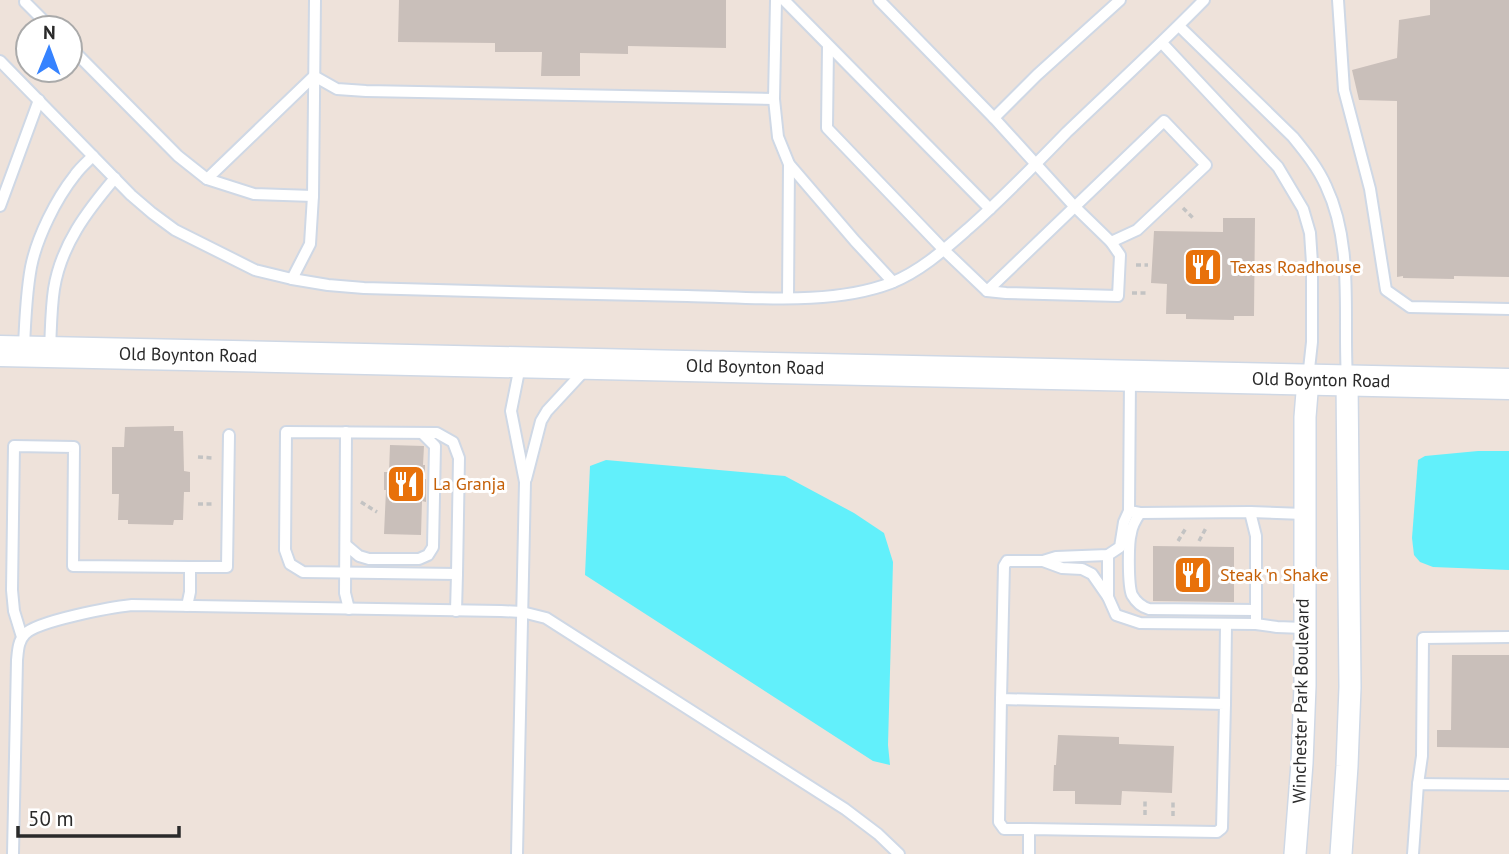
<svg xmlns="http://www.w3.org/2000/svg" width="1509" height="854" viewBox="0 0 1509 854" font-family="'PT Sans',sans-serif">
<rect width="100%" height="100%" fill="#eee2da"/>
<g fill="#62f0fb">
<path d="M 1478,451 L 1509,451 L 1509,570 L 1433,567 L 1420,562 L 1414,555 L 1412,538 L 1418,460 L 1425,456 Z"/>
<path d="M 606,460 L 785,476 L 854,513 L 884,533 L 893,562 L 888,745 L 890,765 L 873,761 L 585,575 L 590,466 Z"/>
</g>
<g fill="#c9bfba">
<path d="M 399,0 L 726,0 L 726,48 L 628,46 L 628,54 L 580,53 L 580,76 L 541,76 L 542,52 L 495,52 L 495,43 L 398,42 Z"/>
<path d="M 1430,0 L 1509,0 L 1509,277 L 1454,276 L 1454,279 L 1403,278 L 1403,276 L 1397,277 L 1397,101 L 1359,100 L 1352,70 L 1397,58 L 1399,20 L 1430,15 Z"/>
<path d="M 1223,218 L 1255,218 L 1254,316 L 1234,316 L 1234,320 L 1186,319 L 1186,314 L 1166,314 L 1167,284 L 1151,283 L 1154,231 L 1223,232 Z"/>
<path d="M 174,426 L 174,431 L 183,431 L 184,471 L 190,472 L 190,492 L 184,492 L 183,520 L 174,520 L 173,525 L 128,524 L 128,520 L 118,520 L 119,494 L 112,494 L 112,447 L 124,447 L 125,427 Z"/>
<path d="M 390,445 L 424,446 L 423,465 L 425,465 L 425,479 L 426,479 L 426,502 L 422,501 L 421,535 L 384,534 L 386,490 L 384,490 L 384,472 L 389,472 Z"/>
<path d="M 1153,546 L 1234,547 L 1234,602 L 1153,601 Z"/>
<path d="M 1452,655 L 1509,655 L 1509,748 L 1437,747 L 1437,730 L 1451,730 Z"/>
<path d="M 1058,735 L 1119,737 L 1119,744 L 1174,746 L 1172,793 L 1122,791 L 1121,805 L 1075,804 L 1075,791 L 1053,791 L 1054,765 L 1056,765 Z"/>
</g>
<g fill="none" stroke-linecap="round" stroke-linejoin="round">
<g stroke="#cfd8e5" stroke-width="14">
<g id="lane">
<path d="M 784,0 L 990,209"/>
<path d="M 879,0 L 994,118 L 1037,75 L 1120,0"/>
<path d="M 1338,0 L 1344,90 L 1370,189 L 1386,290 L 1410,307 L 1509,309"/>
<path d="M 25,2 L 51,28"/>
<path d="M 1179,26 L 1293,137 C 1306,153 1318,168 1326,186 C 1354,245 1343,314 1347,378"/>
<path d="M 1162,43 L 1278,167 L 1303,209 L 1310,233 L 1312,263 L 1312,342 L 1308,378"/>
<path d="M 828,46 L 827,128 L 944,250 L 987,291 L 1006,293 L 1118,296 L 1120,255 L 1111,242 L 1074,206 L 994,118"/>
<path d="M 70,47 L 178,156 L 207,179"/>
<path d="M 0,61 L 131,195 L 152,213 L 175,230 L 255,270 L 292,279 L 328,285 L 364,288 C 472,291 579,294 687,296 C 752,297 830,306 891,283 C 921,271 945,249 969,228 C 1003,198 1035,165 1067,132 C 1113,88 1160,45 1204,0"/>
<path d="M 774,99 L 778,137 L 789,164 L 855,241 L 893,282"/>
<path d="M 313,196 L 254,194 L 207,179 L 314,76 L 337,89 L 366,91 L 774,99 L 776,0"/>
<path d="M 0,206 L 39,100"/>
<path d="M 292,279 L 310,244 L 313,196 L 315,0"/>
<path d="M 987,291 L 1164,121 L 1206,165 L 1137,230 L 1111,242"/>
<path d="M 788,298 L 789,164"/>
<path d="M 24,348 C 25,321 26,294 31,267 C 37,237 56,199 75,175 C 80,168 87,162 93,156"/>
<path d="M 50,349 C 51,329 51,309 54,289 C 61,245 87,211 115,178"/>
<path d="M 286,432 L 437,433 L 453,442 L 459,458 L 457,574 L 303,572 L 290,564 L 285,550 Z"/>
<path d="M 346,432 L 345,593 L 349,609"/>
<path d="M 526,479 L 541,421 L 547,411 L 585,370"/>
<path d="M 1129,511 L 1140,513 L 1250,512 L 1256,536 L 1256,624"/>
<path d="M 1250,512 L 1304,514"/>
<path d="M 1140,513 C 1136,519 1132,525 1131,533 C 1128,543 1128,586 1132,595 C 1136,602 1142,607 1149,609 L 1256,610"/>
<path d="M 346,545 L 359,556 L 369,559 L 419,559 L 428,555 L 433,547 L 435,446 L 422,433"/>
<path d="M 1108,555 L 1108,597 L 1116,615 L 1140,623 L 1256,624 L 1277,627 L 1304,628"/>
<path d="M 1043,561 L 1056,557 L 1108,555 L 1120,547 L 1124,522 L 1129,511 L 1130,379"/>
<path d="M 187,606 L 190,592 L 190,567 L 227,567 L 229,435"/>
<path d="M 456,611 L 457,574"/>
<path d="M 22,637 L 14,611 L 12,590 L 14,446 L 74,447 L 73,566 L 190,567"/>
<path d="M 1001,699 L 999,822 L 1004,829 L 1029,829"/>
<path d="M 1225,704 L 1226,624"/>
<path d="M 1418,784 L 1422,756 L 1423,638 L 1509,637"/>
<path d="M 13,854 L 17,660 C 18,651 18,641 25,634 C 37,621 112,607 132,605 L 501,611 L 522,612 L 546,618 L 845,809 L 878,834 L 899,854"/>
<path d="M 517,854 L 525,482 L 511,411 L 520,366"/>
<path d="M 1029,854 L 1029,829 L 1217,832 L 1222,828 L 1225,704 L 1001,699 L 1004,566 L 1007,561 L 1043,561 L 1062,568 L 1082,569 L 1092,574 L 1108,597"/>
<path d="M 1413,854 L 1418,784 L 1509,785"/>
</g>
</g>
<g stroke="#cfd8e5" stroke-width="24">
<g id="street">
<path d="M 1295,854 L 1302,763 L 1305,686 L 1305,417 L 1308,380"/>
<path d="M 1341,854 L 1347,766 L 1350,687 L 1347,380"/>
</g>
</g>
<g stroke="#cfd8e5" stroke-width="33">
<path id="secondary" d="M 0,351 L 1509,384"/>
</g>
<g stroke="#c3c3c3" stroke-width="3.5" stroke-dasharray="5 3.5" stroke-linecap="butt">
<path d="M 1183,208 L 1194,219"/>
<path d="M 1136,265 L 1148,265"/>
<path d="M 1132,293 L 1148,293"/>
<path d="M 198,457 L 213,458"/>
<path d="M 361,502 L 377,512"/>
<path d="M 198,504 L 212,504"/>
<path d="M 1178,541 L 1186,528"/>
<path d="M 1199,541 L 1206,528"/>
<path d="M 1145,815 L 1145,800"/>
<path d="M 1173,816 L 1173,801"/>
</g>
<use href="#lane" stroke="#fff" stroke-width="10"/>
<use href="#street" stroke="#fff" stroke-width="21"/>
<use href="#secondary" stroke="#fff" stroke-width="30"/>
</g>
<defs>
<g id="restaurant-square" transform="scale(2.0125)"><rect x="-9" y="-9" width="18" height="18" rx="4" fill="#e8710a" stroke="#fff"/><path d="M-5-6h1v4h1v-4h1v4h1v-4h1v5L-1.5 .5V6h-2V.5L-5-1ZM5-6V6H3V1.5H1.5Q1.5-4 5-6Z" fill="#fff"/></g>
</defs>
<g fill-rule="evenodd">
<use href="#restaurant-square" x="1203" y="267"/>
<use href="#restaurant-square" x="406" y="484"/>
<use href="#restaurant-square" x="1193" y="575"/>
</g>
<g text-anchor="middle" stroke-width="6" stroke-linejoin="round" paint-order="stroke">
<g font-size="18" fill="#c56008" stroke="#fff" text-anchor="start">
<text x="1230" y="273">Texas Roadhouse</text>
<text x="433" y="490">La Granja</text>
<text x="1220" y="581">Steak 'n Shake</text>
</g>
<g font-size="18" fill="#2a2a2a" stroke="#fff">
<text transform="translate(188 355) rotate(1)" y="6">Old Boynton Road</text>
<text transform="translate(755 367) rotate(1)" y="6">Old Boynton Road</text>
<text transform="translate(1321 380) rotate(1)" y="6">Old Boynton Road</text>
<text transform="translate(1301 701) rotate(-89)" y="6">Winchester Park Boulevard</text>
</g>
</g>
<g transform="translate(49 49) rotate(1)"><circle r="33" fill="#ffffff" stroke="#aaaaaa" stroke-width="2"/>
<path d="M0-5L12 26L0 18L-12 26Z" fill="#3683ff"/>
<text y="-10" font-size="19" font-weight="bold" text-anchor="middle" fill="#2a2a2a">N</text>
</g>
<path d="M18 826v10h161v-10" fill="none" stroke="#2a2a2a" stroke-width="3.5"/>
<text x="28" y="826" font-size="21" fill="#2a2a2a" stroke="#ffffff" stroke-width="5" paint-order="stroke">50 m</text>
</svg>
